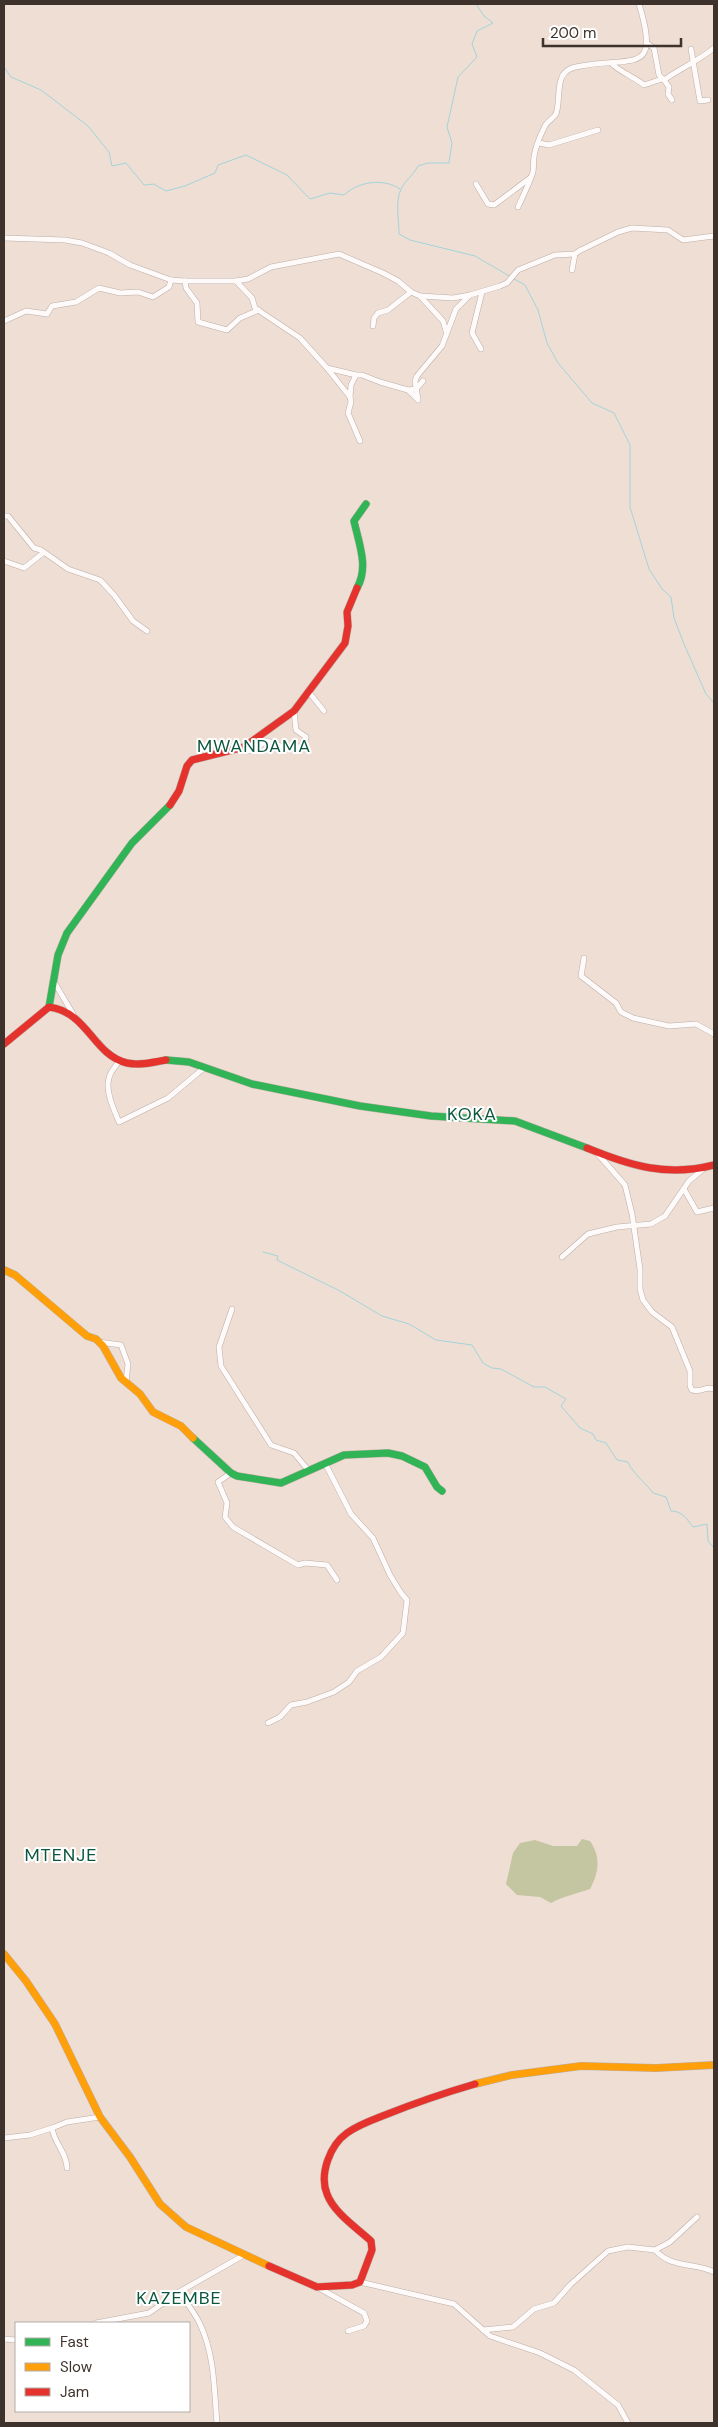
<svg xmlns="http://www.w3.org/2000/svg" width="718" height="2427" viewBox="0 0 718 2427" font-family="'DM Sans',sans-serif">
<rect width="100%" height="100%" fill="#efded4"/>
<path fill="#c4c5a1" d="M 582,1839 L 590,1841 C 601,1857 599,1872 590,1889 C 576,1894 564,1896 551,1903 L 540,1897 L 517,1895 L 506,1884 L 513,1853 L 520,1843 L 535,1840 L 553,1846 L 577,1846 Z"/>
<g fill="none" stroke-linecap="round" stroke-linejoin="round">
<g stroke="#a3d4da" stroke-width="1">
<path d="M 476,4 L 484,16 L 493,23 L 477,31 L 472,44 L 477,57 L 458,77 L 447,127 L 452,143 L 449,163 L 428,163 L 418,166 C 414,175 405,180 401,189 C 395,202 399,220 399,234 L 410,240 L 475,256 L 511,277"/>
<path d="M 4,49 L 4,56"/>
<path d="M 4,67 L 11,77 L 41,90 L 88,126 L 109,152 L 112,166 L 126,163 L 144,185 L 154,184 L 166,191 L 185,186 L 215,173 L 218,165 L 246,155 L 287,175 L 310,199 L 330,193 L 344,195 C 359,181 384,178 400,189"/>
<path d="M 514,279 L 525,285 L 538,310 L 547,343 L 558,363 L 592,403 L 614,413 L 630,445 L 630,507 L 649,569 L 662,589 L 671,597 L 674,618 L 684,644 L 706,694 L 714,703"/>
<path d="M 263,1252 L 278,1256 L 277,1260 L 340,1291 L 382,1316 L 409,1324 L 436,1340 L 472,1345 L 483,1363 L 492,1368 L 501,1369 L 534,1387 L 545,1387 L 566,1399 L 561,1406 L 580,1428 L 593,1434 L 596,1440 L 606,1443 L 617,1460 L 628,1462 C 634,1475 645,1482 653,1493 L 666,1497 L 671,1511 C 682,1511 687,1519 693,1527 L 707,1524 L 708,1541 L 714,1548"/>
</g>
<g stroke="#bbaea7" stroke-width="6">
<g id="street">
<path d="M 648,44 L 654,48 L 659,75 L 664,80 C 681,68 698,61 714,48"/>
<path d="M 691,49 L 700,101 L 708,100"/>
<path d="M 612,64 C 622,73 634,77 644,85 L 662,79"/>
<path d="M 664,80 L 669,87 L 668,94 L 672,100"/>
<path d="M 539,143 L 549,145 L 598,130"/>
<path d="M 476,184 L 488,204 L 494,205 L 530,178"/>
<path d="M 518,207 C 523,196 529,184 533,172 C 534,167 533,162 534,157 C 535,149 540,136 544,128 C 546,122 553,119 556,114 C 560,103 557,87 562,77 C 565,69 573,67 581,66 C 633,56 661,76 639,4"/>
<path d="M 4,238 L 65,240 L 82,243 L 109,253 L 130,265 L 171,280 L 185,281 L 236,281 L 248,279 L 271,267 L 339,254 L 383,273 L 398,281 L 411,292 L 420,296 L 443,321 L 446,331"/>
<path d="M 572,270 L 575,254 L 579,251 L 618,232 L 632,228 L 668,230 L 683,240 L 714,236"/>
<path d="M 185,281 L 186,288 L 197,303 L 198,322 L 227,330 L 240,318 L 259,310"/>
<path d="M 236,281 L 252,298 L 255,308 L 300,338 L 327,368 L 356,375 L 362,375 L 380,382 L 408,390 L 416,389 L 423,381"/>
<path d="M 421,296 L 453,298 L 470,295 L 500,286 L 507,283 L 518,270 L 555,255 L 575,254"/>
<path d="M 4,321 L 26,311 L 47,314 L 52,306 L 76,302 L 99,288 L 120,293 L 138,292 L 153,297 L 169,287 L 171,280"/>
<path d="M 373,326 L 374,318 L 378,313 L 388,310 L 411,292"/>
<path d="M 481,349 L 472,333 L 482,292"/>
<path d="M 327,368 L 350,397 L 351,402 L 348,413 L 360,441"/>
<path d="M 408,390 L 418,400 L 415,381 L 417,376 L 442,346 L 456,309 L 470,295"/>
<path d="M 350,397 L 351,385 L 356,375"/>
<path d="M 4,516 L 8,516 L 34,548 L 41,550 L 68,569 L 100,580 L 114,595 L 133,621 L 147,631"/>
<path d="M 4,561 L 24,568 L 43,553"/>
<path d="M 308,691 L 324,711"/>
<path d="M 244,747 L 249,751 L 268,741 C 281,747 289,749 304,746 L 306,737 L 296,730 L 294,711"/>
<path d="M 584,958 L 581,976 L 616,1003 L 621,1012 L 633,1018 L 669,1026 L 696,1024 L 714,1034"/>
<path d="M 53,980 L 73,1014"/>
<path d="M 119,1061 C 116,1066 110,1072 109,1078 C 105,1091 114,1110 119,1122 L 168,1098 L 204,1068"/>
<path d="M 596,1152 L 625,1185 L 632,1214 L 640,1269 L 640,1289 L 643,1300 L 652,1312 L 672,1327 L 690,1371 L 690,1386 L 692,1390 C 699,1393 706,1386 714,1389"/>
<path d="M 684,1189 L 697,1212 L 714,1208"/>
<path d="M 562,1257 L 588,1234 L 617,1227 L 651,1224 L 665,1216 L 689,1181 L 702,1170"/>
<path d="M 232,1309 L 219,1347 L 221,1366 L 271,1445 L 294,1453 L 309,1471"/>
<path d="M 99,1342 L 121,1345 L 128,1364 L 126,1382"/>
<path d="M 231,1473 L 218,1482 L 227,1503 L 225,1517 L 233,1527 L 298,1565 L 305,1563 L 327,1565 L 337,1580"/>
<path d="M 268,1723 L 280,1717 L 291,1705 L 307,1702 L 334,1692 L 349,1682 L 357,1671 L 381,1657 L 403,1633 L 407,1600 L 401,1593 L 390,1575 L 373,1538 L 351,1514 L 326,1465"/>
<path d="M 4,2138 L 30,2135 L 52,2128"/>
<path d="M 67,2168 C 67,2153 54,2143 52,2128 L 67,2122 L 100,2117"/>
<path d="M 655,2250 C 672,2269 694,2262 714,2272"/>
<path d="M 360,2282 L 454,2304 L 490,2336 L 540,2353 L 574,2370 L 618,2405 L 628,2423"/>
<path d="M 317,2287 L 364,2313 L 367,2321 L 364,2326 L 348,2331"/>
<path d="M 179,2292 C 186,2302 195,2313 200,2324 C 215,2356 214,2390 217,2423"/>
<path d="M 96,2323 L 149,2313 L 179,2292 L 244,2255"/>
<path d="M 483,2330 L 513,2327 L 534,2309 L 554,2303 L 570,2285 L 608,2251 L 628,2247 L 655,2250 L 670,2242 L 697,2217"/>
<path d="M 4,2339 L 16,2340"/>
</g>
</g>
<g stroke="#bbaea7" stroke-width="8">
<g id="fast">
<path d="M 357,588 C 369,567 359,544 354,521 L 366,504"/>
<path d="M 49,1007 L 58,955 L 67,933 L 132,843 L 170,805"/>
<path d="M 166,1060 L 189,1062 L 252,1084 L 360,1106 L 431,1116 L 515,1121 L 587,1148"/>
<path d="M 193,1438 L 231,1473 L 237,1476 L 281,1483 L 344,1455 L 388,1453 L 402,1456 L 425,1467 L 437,1487 L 442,1491"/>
</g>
</g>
<g stroke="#bbaea7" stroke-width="8">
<g id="slow">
<path d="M 4,1270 L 15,1275 L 87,1336 L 96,1339 L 103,1346 L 121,1378 L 140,1394 L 153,1412 L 181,1426 L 193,1438"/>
<path d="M 4,1954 L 26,1981 L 55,2024 L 100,2117 L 130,2157 L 160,2204 L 186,2227 L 269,2266"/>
<path d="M 475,2084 L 512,2075 L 581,2066 L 656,2068 L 714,2065"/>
</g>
</g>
<g stroke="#bbaea7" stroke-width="8">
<g id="jam">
<path d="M 170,805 L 179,791 L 187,766 L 192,760 L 244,747 L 294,711 L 345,643 L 348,626 L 347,612 L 357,588"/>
<path d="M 4,1044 L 49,1007 C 88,1012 93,1055 127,1063 C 140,1066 154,1062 166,1060"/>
<path d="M 587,1148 C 631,1166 667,1177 714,1165"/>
<path d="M 269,2266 L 317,2287 L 352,2285 L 360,2282 L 372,2250 L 371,2241 C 357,2228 334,2213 327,2194 C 319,2174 330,2145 347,2133 C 358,2125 372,2120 385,2115 C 415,2103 444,2093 475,2084"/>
</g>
</g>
<use href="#street" stroke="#fdfaf9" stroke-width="5"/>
<use href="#fast" stroke="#30b455" stroke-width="7"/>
<use href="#slow" stroke="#ff9f0a" stroke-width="7"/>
<use href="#jam" stroke="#e5322d" stroke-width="7"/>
</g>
<g text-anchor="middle" stroke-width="4" stroke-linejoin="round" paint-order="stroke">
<g font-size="18" letter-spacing="1" fill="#0c573f" stroke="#fff">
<text x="254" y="752">MWANDAMA</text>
<text x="472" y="1120">KOKA</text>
<text x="61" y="1861">MTENJE</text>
<text x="179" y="2304">KAZEMBE</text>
</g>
</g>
<rect width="718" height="2427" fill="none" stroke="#3e322c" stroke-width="10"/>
<rect x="15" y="2322" width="175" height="90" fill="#ffffff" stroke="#b2adab"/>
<rect x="25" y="2338" width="25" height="8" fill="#30b455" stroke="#b2adab"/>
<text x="60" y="2347" font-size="15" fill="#3e322c">Fast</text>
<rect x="25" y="2363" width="25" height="8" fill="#ff9f0a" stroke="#b2adab"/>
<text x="60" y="2372" font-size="15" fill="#3e322c">Slow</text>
<rect x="25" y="2388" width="25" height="8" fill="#e5322d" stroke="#b2adab"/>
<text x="60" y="2397" font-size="15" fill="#3e322c">Jam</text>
<path d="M543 38v8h138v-8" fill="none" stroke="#3e322c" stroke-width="2.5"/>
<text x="550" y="38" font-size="15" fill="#3e322c" stroke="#ffffff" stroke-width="4" paint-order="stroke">200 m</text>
</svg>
